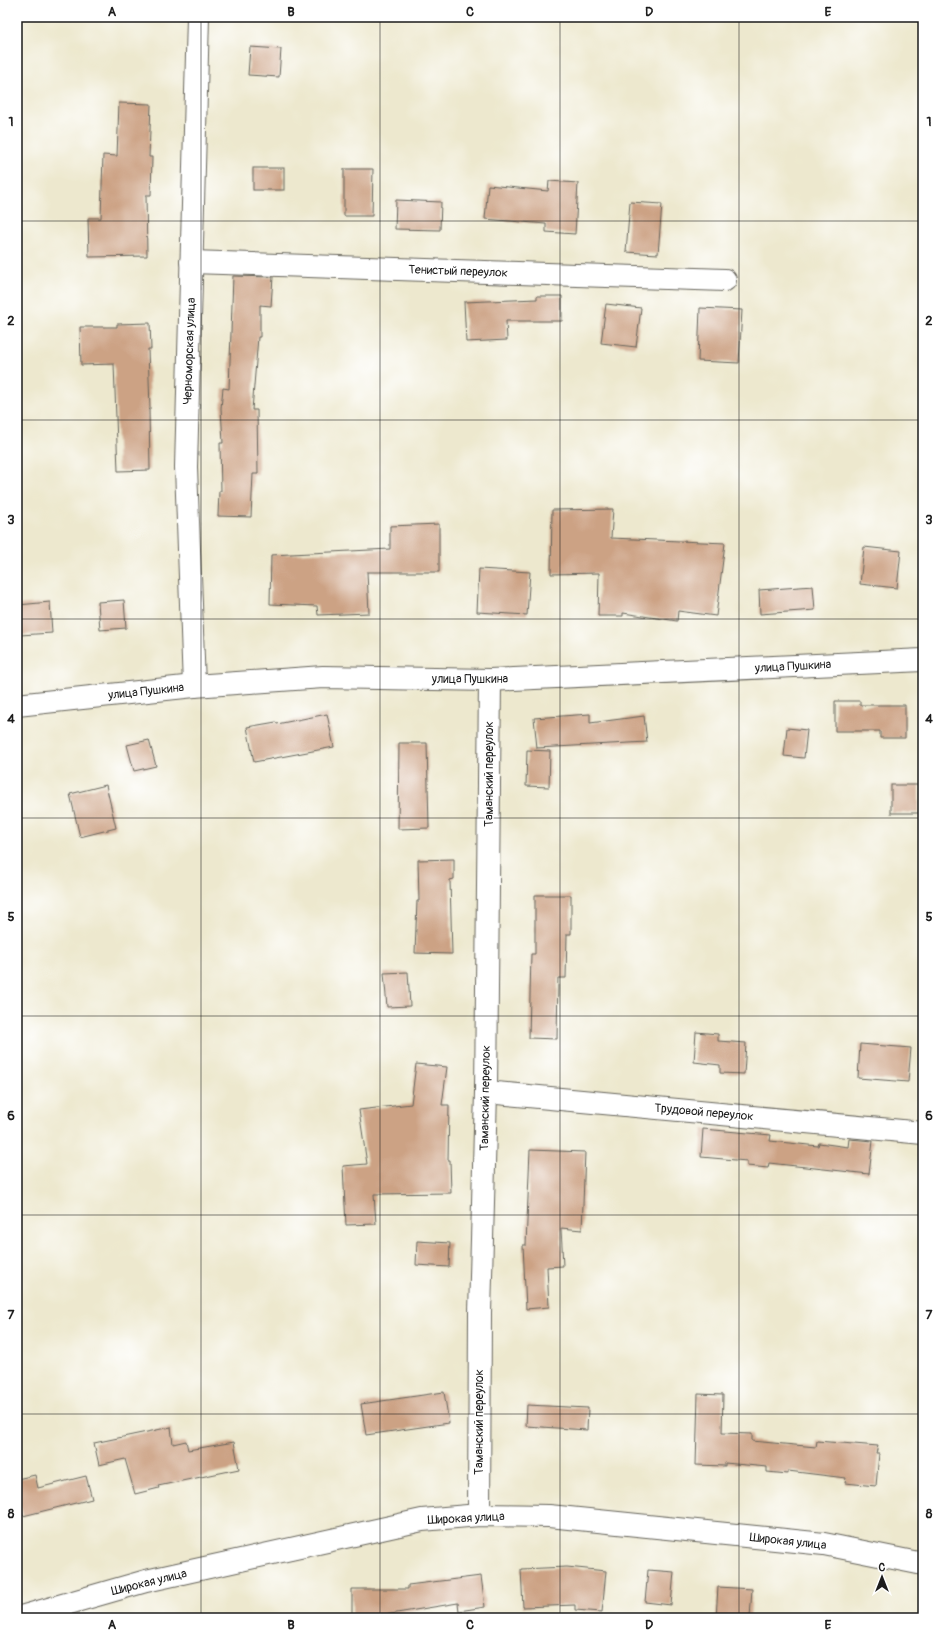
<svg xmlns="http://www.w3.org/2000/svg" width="940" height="1635" viewBox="0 0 940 1635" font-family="Pangolin,sans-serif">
<rect width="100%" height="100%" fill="#fff"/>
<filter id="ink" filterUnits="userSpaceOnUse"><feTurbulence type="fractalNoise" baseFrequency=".025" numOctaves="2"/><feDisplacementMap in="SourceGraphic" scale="8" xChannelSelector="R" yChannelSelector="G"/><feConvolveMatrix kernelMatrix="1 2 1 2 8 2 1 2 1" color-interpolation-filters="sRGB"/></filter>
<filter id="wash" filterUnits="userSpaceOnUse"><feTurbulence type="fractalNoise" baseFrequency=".012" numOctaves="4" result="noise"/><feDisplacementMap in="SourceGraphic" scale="16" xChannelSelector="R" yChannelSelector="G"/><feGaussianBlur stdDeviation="0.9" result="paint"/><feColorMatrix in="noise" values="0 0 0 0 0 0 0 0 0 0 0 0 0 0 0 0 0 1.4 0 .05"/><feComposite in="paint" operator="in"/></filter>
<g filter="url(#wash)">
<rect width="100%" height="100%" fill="#ede8ce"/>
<g id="blocks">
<g fill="#cca284">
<path d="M 250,47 L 281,49 L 279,77 L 248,75 Z"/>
<path d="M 119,103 L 151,104 L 149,157 L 152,157 L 151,195 L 146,195 L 147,256 L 89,257 L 88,218 L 101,218 L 103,155 L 117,156 Z"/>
<rect x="253" y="168" width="31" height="22"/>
<path d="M 344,169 L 373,169 L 372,216 L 344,216 Z"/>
<path d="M 549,181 L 578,183 L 575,234 L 546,232 L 546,224 L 485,219 L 488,185 L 548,191 Z"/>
<path d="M 396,200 L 441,202 L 440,230 L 395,229 Z"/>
<path d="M 630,202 L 662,204 L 658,254 L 626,252 Z"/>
<path d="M 233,276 L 273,277 L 271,306 L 260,305 L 260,337 L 258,337 L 252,410 L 257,410 L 258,474 L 253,474 L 251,517 L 218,516 L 219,491 L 221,491 L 220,443 L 223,443 L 221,408 L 223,388 L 229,389 Z"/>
<path d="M 537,296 L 562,296 L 562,321 L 506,321 L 507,340 L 466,342 L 464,302 L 537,299 Z"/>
<path d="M 606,304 L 641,308 L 636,347 L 601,343 Z"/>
<path d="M 700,308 L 742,310 L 739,363 L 698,361 Z"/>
<path d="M 150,323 L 151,349 L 148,349 L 150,409 L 149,410 L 150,470 L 118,471 L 114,364 L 81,365 L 80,327 L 117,327 L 117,324 Z"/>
<path d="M 613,509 L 611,538 L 725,543 L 716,616 L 678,611 L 677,621 L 623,613 L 623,616 L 598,616 L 599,573 L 551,574 L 552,510 Z"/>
<path d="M 439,524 L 439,572 L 367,572 L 369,613 L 318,615 L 317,606 L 270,604 L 271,555 L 390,549 L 390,526 Z"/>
<path d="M 864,547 L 901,551 L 897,588 L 860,584 Z"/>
<path d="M 479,569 L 530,572 L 527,615 L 477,612 Z"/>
<path d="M 813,586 L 815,610 L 760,614 L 759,590 Z"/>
<path d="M 124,600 L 126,628 L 100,630 L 98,602 Z"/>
<path d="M 50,602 L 52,633 L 20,635 L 18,605 Z"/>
<path d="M 835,701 L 860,701 L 860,705 L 905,705 L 905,738 L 880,738 L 880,731 L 835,731 Z"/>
<path d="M 327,714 L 334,747 L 254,762 L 247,727 L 276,722 L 277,724 Z"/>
<path d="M 590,714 L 590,723 L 644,716 L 647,742 L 537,748 L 534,718 Z"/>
<path d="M 787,728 L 807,730 L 804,758 L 784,756 Z"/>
<path d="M 149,740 L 156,766 L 134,771 L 127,745 Z"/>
<path d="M 399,743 L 427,743 L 429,828 L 398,829 Z"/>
<path d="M 527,750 L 550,751 L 549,787 L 526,786 Z"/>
<path d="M 106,785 L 116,828 L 80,837 L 70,794 Z"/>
<rect x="891" y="785" width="28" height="28"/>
<path d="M 454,859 L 454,879 L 450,880 L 452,954 L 415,953 L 417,901 L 419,901 L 418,860 Z"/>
<path d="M 535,895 L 571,895 L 571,934 L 567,934 L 566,978 L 558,978 L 557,1039 L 529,1038 L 531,954 L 535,954 Z"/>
<path d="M 408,972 L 410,1006 L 387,1007 L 384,973 Z"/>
<path d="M 696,1032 L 718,1034 L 718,1041 L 746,1043 L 744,1074 L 720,1073 L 720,1065 L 694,1062 Z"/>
<path d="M 860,1044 L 911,1048 L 908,1082 L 858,1078 Z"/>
<path d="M 416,1064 L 447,1067 L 442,1105 L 449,1105 L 448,1160 L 450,1160 L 451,1193 L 374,1194 L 376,1224 L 346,1225 L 343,1166 L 367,1164 L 359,1110 L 411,1104 Z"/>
<path d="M 703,1129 L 771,1135 L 770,1141 L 818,1146 L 819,1143 L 848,1147 L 849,1139 L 873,1141 L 869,1174 L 769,1163 L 768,1168 L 747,1166 L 747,1161 L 701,1157 Z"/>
<path d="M 530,1150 L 585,1152 L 582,1230 L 561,1228 L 563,1266 L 547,1267 L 549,1307 L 526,1309 L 523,1245 L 526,1245 Z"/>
<path d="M 417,1241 L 450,1243 L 449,1267 L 416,1265 Z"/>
<path d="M 444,1392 L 449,1423 L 366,1435 L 361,1404 Z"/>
<path d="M 698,1394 L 723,1395 L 722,1433 L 752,1434 L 752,1441 L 816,1447 L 817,1441 L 878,1446 L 876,1453 L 879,1453 L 876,1486 L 845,1483 L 846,1478 L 788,1471 L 788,1474 L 767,1472 L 767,1467 L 725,1463 L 725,1466 L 696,1465 Z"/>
<path d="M 527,1405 L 588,1408 L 587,1430 L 526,1426 Z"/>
<path d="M 171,1427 L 173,1444 L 186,1441 L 188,1450 L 234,1442 L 239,1469 L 158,1486 L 159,1488 L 135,1494 L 125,1459 L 99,1465 L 94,1443 Z"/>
<path d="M 35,1475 L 38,1488 L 86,1476 L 92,1499 L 23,1516 L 17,1494 L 17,1479 Z"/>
<path d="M 567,1567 L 606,1571 L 602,1612 L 575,1610 L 575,1605 L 523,1607 L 521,1569 Z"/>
<path d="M 648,1570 L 674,1572 L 671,1605 L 645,1602 Z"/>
<path d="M 481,1576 L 485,1607 L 459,1611 L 458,1603 L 366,1618 L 352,1618 L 352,1589 L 408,1589 L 408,1585 Z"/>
<path d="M 718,1587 L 752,1589 L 750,1618 L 716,1618 Z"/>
</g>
</g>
</g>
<g filter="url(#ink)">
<use href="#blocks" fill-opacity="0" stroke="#65635a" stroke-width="1"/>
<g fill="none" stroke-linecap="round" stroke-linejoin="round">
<g stroke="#65635a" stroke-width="24">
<g id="minor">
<path d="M 191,262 L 725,280"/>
<path d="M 194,686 L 186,467 L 198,17"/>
<path d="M 17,705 L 194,686 L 323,677 L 490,680 L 923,660"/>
<path d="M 486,1092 L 923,1133"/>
<path d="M 479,1515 L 480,1313 L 486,1092 L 490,680"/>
<path d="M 17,1618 L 146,1581 L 422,1520 L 479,1515 L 549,1516 L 824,1544 L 923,1564"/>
</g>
</g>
<use href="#minor" stroke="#fff" stroke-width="22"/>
</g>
</g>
<path fill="none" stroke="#1c1c1c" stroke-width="1" stroke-opacity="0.55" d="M 201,17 L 201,1618M 380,17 L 380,1618M 560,17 L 560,1618M 739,17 L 739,1618M 17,221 L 923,221M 17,420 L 923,420M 17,619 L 923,619M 17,818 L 923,818M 17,1016 L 923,1016M 17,1215 L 923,1215M 17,1414 L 923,1414"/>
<g text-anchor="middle" stroke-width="3" stroke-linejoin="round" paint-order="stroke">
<g font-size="12" fill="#1c1c1c" stroke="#fff">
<text transform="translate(458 271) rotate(2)" y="4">Тенистый переулок</text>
<text transform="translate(189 351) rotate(-88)" y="4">Черноморская улица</text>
<text transform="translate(793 666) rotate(-3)" y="4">улица Пушкина</text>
<text x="470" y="683">улица Пушкина</text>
<text transform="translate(146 691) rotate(-6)" y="4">улица Пушкина</text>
<text transform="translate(489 774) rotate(-90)" y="4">Таманский переулок</text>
<text transform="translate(485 1098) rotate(-89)" y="4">Таманский переулок</text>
<text transform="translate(704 1112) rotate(5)" y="4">Трудовой переулок</text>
<text transform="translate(479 1422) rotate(-90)" y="4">Таманский переулок</text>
<text transform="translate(466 1518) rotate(-3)" y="4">Широкая улица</text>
<text transform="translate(788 1541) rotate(6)" y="4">Широкая улица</text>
<text transform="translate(149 1582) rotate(-14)" y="4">Широкая улица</text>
</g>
</g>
<rect width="940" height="1635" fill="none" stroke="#fff" stroke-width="44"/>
<g transform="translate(882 1577)" stroke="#ffffff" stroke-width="3" paint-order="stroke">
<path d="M0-3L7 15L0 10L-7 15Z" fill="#1c1c1c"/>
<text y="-6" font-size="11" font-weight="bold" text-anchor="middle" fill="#1c1c1c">С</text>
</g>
<rect x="22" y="22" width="896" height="1591" fill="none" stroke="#1c1c1c" stroke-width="1.5"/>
<g font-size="13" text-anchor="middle" font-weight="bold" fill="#1c1c1c">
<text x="112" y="16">A</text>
<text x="291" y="16">B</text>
<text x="470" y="16">C</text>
<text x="649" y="16">D</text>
<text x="828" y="16">E</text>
<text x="11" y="126">1</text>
<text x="929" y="126">1</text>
<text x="11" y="325">2</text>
<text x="929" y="325">2</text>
<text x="11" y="524">3</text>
<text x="929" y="524">3</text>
<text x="11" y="723">4</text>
<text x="929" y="723">4</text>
<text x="11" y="921">5</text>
<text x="929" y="921">5</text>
<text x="11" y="1120">6</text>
<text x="929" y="1120">6</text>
<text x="11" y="1319">7</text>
<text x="929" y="1319">7</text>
<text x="11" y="1518">8</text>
<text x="929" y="1518">8</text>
<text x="112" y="1629">A</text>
<text x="291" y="1629">B</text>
<text x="470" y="1629">C</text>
<text x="649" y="1629">D</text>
<text x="828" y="1629">E</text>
</g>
</svg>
